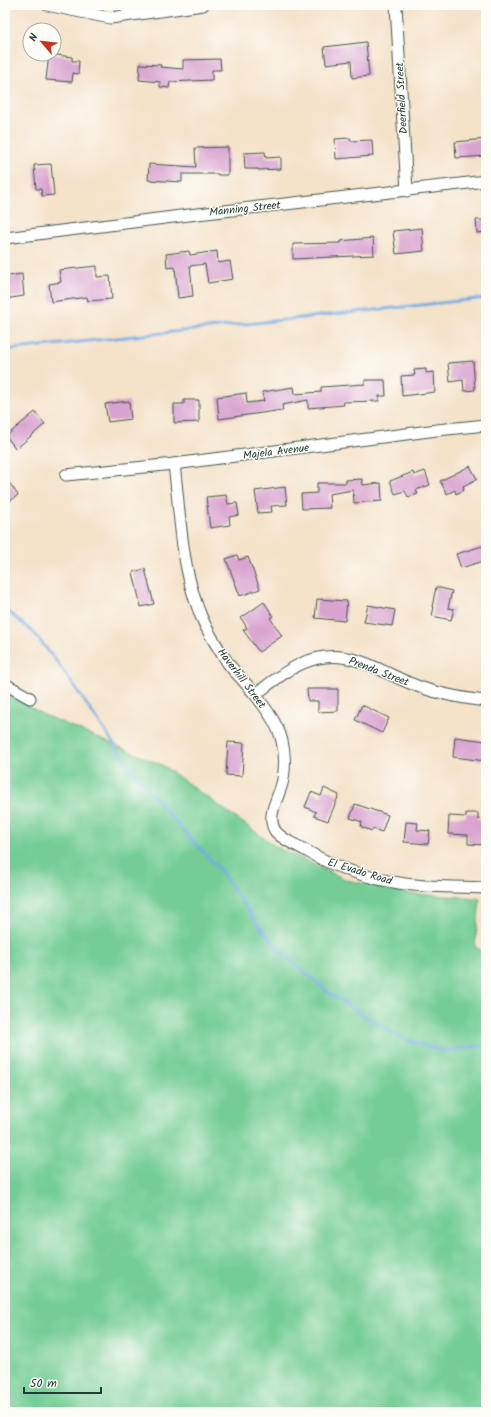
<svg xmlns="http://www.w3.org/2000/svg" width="491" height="1417" viewBox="0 0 491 1417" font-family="Kalam,sans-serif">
<rect width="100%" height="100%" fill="#fdfcf7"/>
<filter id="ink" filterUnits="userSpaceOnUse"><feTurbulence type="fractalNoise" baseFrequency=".025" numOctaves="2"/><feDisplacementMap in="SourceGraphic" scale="8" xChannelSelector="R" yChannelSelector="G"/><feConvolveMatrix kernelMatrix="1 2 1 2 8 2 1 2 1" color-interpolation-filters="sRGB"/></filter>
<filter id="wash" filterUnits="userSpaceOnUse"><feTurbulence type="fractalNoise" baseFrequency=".012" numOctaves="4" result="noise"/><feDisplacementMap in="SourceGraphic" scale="16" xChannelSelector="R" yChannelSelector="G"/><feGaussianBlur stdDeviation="0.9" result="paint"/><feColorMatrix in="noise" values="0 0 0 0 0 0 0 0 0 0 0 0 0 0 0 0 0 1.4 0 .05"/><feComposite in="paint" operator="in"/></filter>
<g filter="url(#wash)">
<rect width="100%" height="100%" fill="#f4e2c9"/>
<path fill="#73cd94" stroke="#498564" d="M 5,693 L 44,715 L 162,765 L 278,848 L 347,880 L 410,894 L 480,898 L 475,947 L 486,953 L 486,1412 L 5,1412 Z"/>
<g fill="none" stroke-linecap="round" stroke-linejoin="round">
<g stroke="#75ace3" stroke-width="3">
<path d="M 5,350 L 486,298"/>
<path d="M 5,609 L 34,633 L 60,666 L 137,777 L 180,827 L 220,870 L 257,923 L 281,952 L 329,993 L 401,1038 L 442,1051 L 480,1046 L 486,1047"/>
<path d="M 478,1412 L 486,1395"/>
</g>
</g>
<g id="blocks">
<g fill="#d9a3d0">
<path d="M 366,42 L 369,76 L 352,78 L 351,61 L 326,64 L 324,47 Z"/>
<path d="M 49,54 L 72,57 L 72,61 L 79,61 L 78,74 L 73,73 L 72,82 L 46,80 Z"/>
<path d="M 220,59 L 221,70 L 212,70 L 212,80 L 170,82 L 169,88 L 160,87 L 160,82 L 139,80 L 140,64 L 161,65 L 160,67 L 183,69 L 183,60 Z"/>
<path d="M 350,138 L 351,141 L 372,140 L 373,156 L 336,159 L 335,139 Z"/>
<path d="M 486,139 L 486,156 L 456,158 L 455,142 Z"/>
<path d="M 228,147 L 228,175 L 218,175 L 218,174 L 182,174 L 182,182 L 148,180 L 149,164 L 196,167 L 195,148 Z"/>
<path d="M 265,152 L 266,158 L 281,157 L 281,169 L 258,170 L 258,169 L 245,169 L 244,153 Z"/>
<path d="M 51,164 L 54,195 L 42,196 L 41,189 L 36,189 L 34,165 Z"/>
<path d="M 476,220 L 486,220 L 486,232 L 477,233 Z"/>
<path d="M 422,228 L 424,251 L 396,254 L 393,231 Z"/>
<path d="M 373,238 L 374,255 L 293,259 L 293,244 L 340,243 L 340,241 Z"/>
<path d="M 189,251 L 190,255 L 217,251 L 218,263 L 230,261 L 233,279 L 208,283 L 205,264 L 190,266 L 193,296 L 178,298 L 175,267 L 167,268 L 166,254 Z"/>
<path d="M 97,266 L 97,277 L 110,276 L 112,299 L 88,301 L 87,297 L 51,302 L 49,284 L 61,282 L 59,270 Z"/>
<path d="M 22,274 L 24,296 L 5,299 L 5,284 L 8,284 L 7,276 Z"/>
<path d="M 473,361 L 475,390 L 464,391 L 463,380 L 450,382 L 448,363 Z"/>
<path d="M 426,369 L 426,373 L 434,372 L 435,392 L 402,396 L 401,376 L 415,375 L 414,370 Z"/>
<path d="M 365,380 L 385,380 L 386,396 L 379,396 L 379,401 L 343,402 L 344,405 L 308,408 L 308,400 L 282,405 L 283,410 L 219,419 L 217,397 L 246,393 L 247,403 L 264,401 L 262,392 L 294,387 L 295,394 L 321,392 L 321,387 L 365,384 Z"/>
<path d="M 184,400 L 199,400 L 199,422 L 174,423 L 174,404 L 184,404 Z"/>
<path d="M 129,401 L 131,419 L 108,422 L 105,404 Z"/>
<path d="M 35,412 L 45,424 L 16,449 L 6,436 Z"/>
<path d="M 470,466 L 477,479 L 463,486 L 464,490 L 456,494 L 455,490 L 447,494 L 440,481 Z"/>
<path d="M 425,471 L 430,485 L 416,490 L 418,494 L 408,497 L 405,491 L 395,494 L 390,481 L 413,472 L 414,475 Z"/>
<path d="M 5,477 L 18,495 L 5,505 Z"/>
<path d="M 362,479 L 363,485 L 381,483 L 382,501 L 354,503 L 353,490 L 329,494 L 330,508 L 302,509 L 301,494 L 317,493 L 317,483 L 346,483 L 346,480 Z"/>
<path d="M 285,487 L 287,505 L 271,506 L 272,512 L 258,513 L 255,491 Z"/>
<path d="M 226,495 L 228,504 L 237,503 L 239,515 L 229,517 L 230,525 L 210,528 L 206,497 Z"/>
<path d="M 486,545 L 486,560 L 461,568 L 456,554 Z"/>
<path d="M 237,555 L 239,560 L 248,557 L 260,589 L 240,596 L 226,559 Z"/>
<path d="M 145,569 L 154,604 L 141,607 L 133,572 Z"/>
<path d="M 436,587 L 452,591 L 448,608 L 454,609 L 451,620 L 432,616 L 434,607 L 432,607 Z"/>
<path d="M 317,599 L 347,601 L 345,621 L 315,618 Z"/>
<path d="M 264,602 L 273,616 L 270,618 L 282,636 L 259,652 L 243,630 L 247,628 L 241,618 Z"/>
<path d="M 368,605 L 395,610 L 392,626 L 364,622 Z"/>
<path d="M 307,689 L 338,689 L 338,711 L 318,712 L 318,701 L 308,701 Z"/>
<path d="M 362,705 L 389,718 L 382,733 L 355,720 Z"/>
<path d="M 455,737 L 486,741 L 486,761 L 453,757 Z"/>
<path d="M 228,742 L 244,743 L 242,776 L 226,775 Z"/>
<path d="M 324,788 L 339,795 L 328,821 L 314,816 L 316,812 L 305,807 L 311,792 L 321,796 Z"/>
<path d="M 355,804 L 388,815 L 382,832 L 373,829 L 372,831 L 361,827 L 362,822 L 350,818 Z"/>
<path d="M 466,813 L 478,813 L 478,819 L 486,820 L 485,845 L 468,844 L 468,835 L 448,834 L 449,816 L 466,817 Z"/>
<path d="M 406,822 L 418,823 L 417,830 L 430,831 L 428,844 L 404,842 Z"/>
</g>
</g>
</g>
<g filter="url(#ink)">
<use href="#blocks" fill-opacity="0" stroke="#3f564a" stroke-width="1"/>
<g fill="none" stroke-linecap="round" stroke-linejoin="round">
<g stroke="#3f564a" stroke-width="13">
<g id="street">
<path d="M 47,5 L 110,18 L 203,5"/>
<path d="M 396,5 L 407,191"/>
<path d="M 5,238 L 189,215 L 486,181"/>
<path d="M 174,464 C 180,513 181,565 199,611 C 205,628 216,645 226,660 C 231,669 240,676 246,684 C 259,698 278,723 282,741 C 285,753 285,767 283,779 C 281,795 264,816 276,832 C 283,840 296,845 305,850 C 335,868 371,879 405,884 C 432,888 459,886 486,888"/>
<path d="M 66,475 L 174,464 L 437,430 L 486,425"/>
<path d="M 5,684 L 30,698"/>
<path d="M 256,694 C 277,678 298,660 325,657 C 356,653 384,673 412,684 C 436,694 460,698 486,701"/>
</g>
</g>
<use href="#street" stroke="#fff" stroke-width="11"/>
</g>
</g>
<g text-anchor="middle" stroke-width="3" stroke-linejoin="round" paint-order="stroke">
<g font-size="11" fill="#1f3d34" stroke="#fdfcf7">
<text transform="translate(401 98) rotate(-93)" y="4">Deerfield Street</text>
<text transform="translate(245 208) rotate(-6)" y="4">Manning Street</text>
<text transform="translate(276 451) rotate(-7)" y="4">Majela Avenue</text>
<text transform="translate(379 671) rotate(21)" y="4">Prenda Street</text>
<text transform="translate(242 678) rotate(53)" y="4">Haverhill Street</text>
<text transform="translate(360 871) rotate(17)" y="4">El Evado Road</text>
</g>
</g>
<rect width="491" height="1417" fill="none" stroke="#fdfcf7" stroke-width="20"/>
<g transform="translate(42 42) rotate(298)"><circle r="19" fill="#fdfcf7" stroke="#a4b0a9"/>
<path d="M0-3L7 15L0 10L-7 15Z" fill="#c8321e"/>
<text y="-6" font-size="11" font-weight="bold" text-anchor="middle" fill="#1f3d34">N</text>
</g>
<path d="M24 1387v6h77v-6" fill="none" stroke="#1f3d34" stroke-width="2"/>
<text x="30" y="1387" font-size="12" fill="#1f3d34" stroke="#fdfcf7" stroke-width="3" paint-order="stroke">50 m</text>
</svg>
